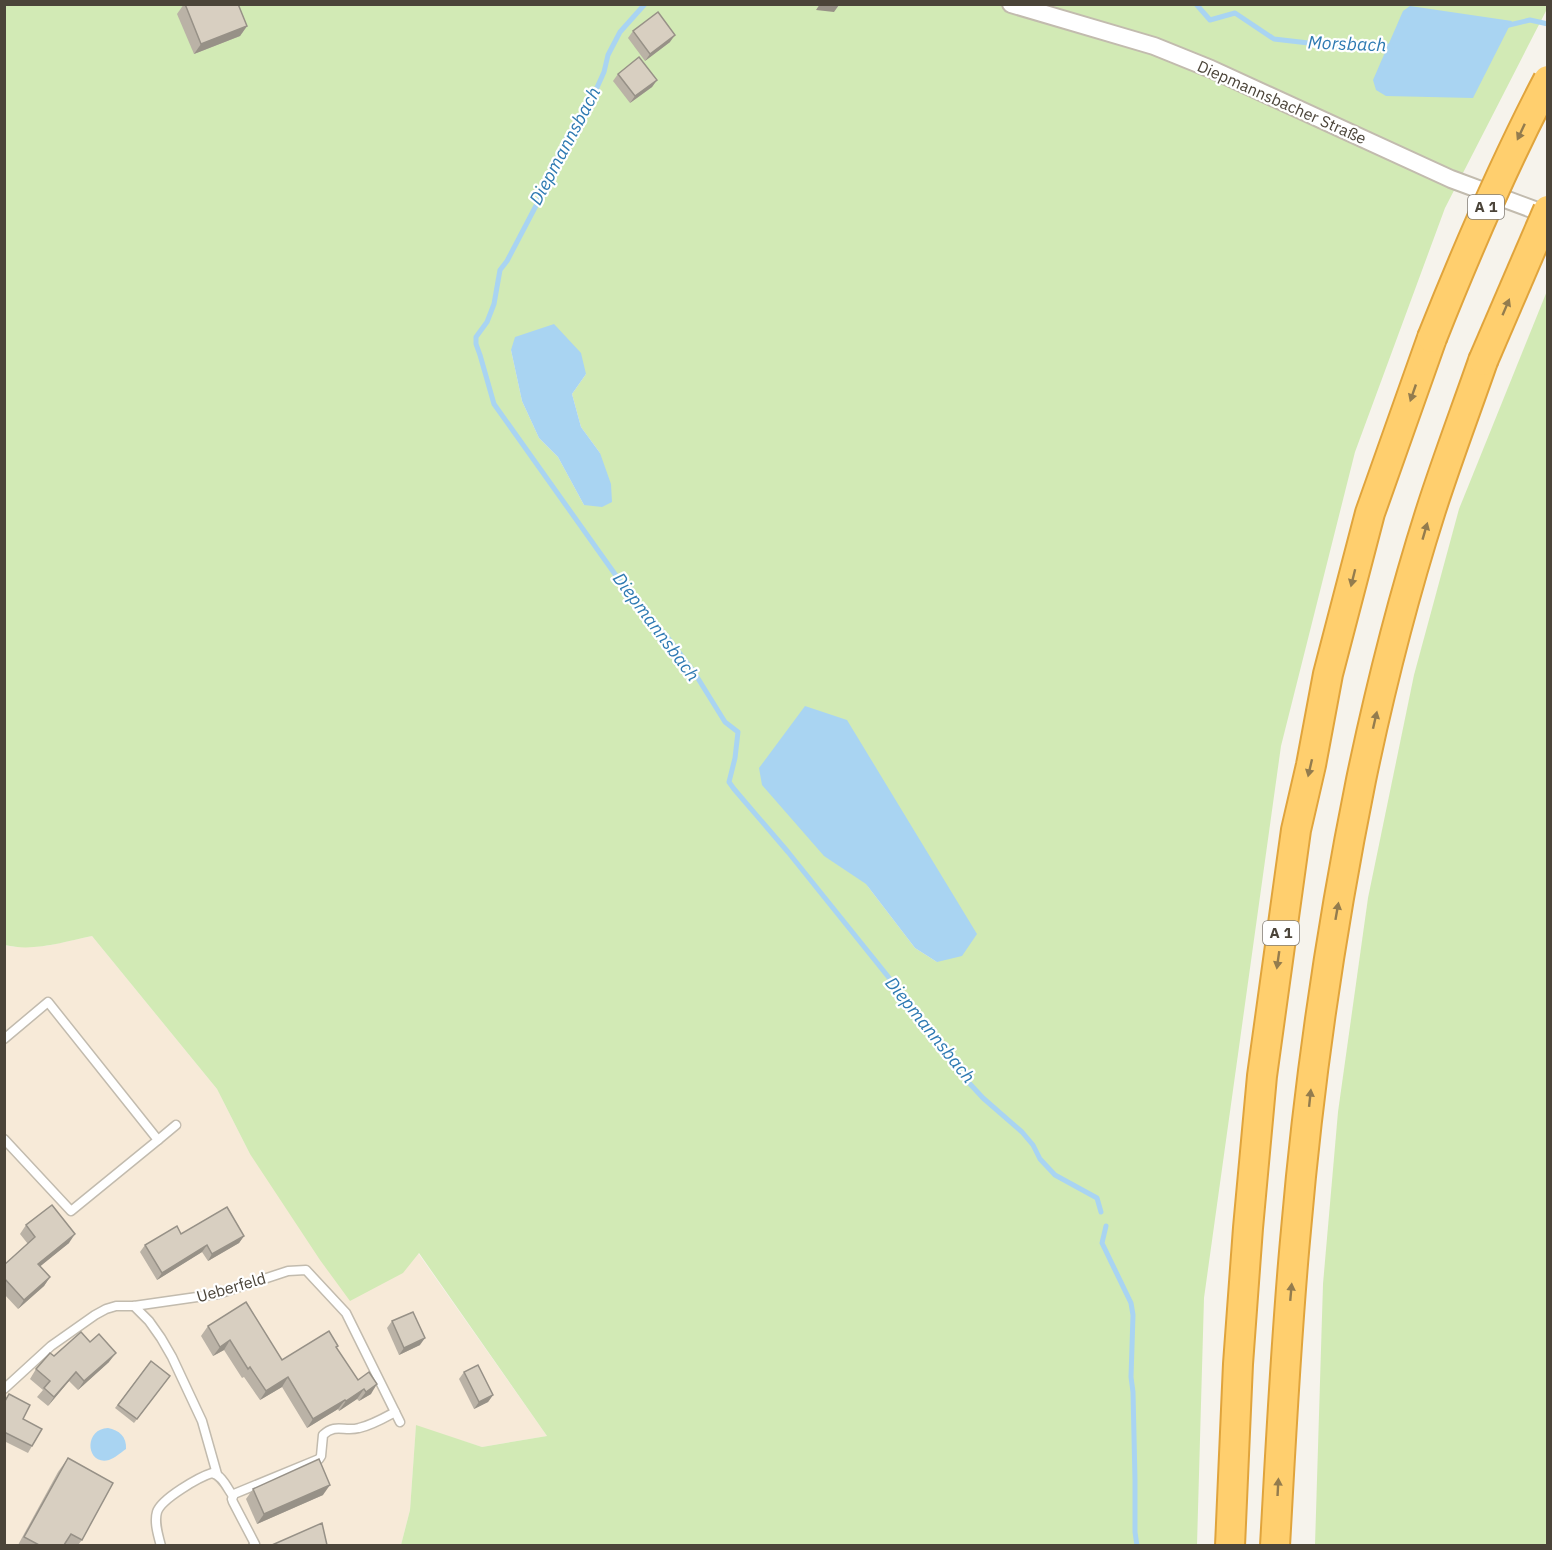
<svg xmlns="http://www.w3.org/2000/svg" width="1552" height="1550" viewBox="0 0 1552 1550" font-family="'IBM Plex Sans',sans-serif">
<rect width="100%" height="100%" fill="#f6f3ec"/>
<path fill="#f7ead8" d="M 92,936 L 217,1089 L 250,1154 L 418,1253 L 547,1436 L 482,1447 L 416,1426 L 410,1510 L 401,1545 L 5,1546 L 5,945 L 14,947 L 46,946 Z"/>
<g fill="#d2eab5" fill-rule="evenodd">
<path d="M 4,5 L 1547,5 L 1547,9 L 1445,208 L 1355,452 L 1281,746 L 1204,1298 L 1197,1545 L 401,1545 L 410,1510 L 416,1425 L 482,1447 L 547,1436 L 419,1253 L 403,1273 L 350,1301 L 320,1260 L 250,1154 L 217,1089 L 92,936 C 63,942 33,952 5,945 ZM 511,350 L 586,374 L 572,394 L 581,427 L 600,453 L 584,505 L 558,457 L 539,438 L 522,401 ZM 866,884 L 937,962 L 915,948 Z"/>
<path d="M 1547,291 L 1547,1545 L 1315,1545 L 1323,1284 L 1338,1112 L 1368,898 L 1414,675 L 1459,509 Z"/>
</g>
<g fill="#a9d4f2">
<path d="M 1410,6 L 1512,21 L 1473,98 L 1386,96 L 1376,90 L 1373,80 L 1403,11 Z"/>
<path d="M 554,324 L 581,353 L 586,374 L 572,394 L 581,427 L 600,453 L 611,484 L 612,502 L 602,507 L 584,505 L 558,457 L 539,438 L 522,401 L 511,350 L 515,337 Z"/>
<path d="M 805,706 L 847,720 L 977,934 L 962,956 L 937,962 L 915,948 L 866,884 L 824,856 L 762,785 L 759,768 Z"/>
<path d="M 108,1428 C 119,1430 127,1437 126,1449 C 120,1453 115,1458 109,1460 C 86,1466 83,1429 108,1428 Z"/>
</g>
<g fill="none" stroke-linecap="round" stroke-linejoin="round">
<g stroke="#a9d4f2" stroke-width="5">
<path d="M 645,4 L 620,32 L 608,55 L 604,72 L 595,92 L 565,141 L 539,200 L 507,261 L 500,270 L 494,304 L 487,322 L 476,337 L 476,344 L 480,355 L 494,404 L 622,584 L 668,638 L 694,672 L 725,722 L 738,732 L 735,758 L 729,782 L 734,789 L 788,852 L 931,1030 L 958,1071 L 983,1098 L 1022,1132 L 1033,1145 L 1040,1159 L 1055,1175 L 1097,1198 L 1101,1212"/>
<path d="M 1196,4 L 1210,20 L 1235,13 L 1274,39 L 1343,47 L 1393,46"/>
<path d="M 1505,26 L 1530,20 L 1548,24"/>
<path d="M 1106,1226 L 1102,1243 L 1131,1303 L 1133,1315 L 1131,1377 L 1133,1392 L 1135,1480 L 1135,1532 L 1137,1546"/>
</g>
<g stroke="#c2bbae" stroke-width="11">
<g id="lane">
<path d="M 4,1039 L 48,1002 L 158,1140 L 71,1211 L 4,1139"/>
<path d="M 158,1140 L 176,1125"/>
<path d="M 134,1306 L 149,1321 L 161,1338 L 172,1357 L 202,1421 L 217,1474"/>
<path d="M 4,1389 L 51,1346 L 95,1315 L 106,1309 L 116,1306 L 134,1306 L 218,1294 L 288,1271 L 306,1270 L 346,1313 L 400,1422"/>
<path d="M 161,1546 C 158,1535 154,1522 157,1512 C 161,1499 199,1477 212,1473 C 222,1475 227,1488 233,1496"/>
<path d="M 253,1546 L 255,1544 L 233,1502 L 232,1499 L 234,1494 L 319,1459 L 321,1456 L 323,1435 C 336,1423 344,1432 359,1428 C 372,1425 384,1418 395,1412"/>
</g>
</g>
<g stroke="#c2bbae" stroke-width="20">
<path id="street" d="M 1011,4 L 1154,46 L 1211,69 L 1451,179 L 1548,215"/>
</g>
<g stroke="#e0a43c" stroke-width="32">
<g id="highway">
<path d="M 1230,1546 L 1238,1364 L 1248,1228 L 1262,1076 L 1296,830 L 1311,765 L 1328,674 L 1370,513 L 1432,338"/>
<path d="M 1275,1546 C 1281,1440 1286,1335 1296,1230 C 1309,1079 1331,929 1361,780 C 1380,689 1403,598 1431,510 C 1447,460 1466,410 1483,361"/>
</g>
</g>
<use href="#lane" stroke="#fff" stroke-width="8"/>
<use href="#street" stroke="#fff" stroke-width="16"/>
<use href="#highway" stroke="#ffcf6e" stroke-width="28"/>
<g stroke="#e0a43c" stroke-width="32" stroke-linecap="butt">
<g id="highway-bridge">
<path d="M 1432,338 C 1467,250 1504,164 1548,80"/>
<path d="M 1483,361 L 1548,210"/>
</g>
</g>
<use href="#highway-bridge" stroke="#ffcf6e" stroke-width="28"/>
</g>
<g fill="#bab2a6">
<path d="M 184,4 L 238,4 L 247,26 L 240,36 L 194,54 L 177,14 Z"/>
<path d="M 633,31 L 670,42 L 645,61 L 628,38 Z"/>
<path d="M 618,74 L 657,80 L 652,87 L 630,103 L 613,81 Z"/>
<path d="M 26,1225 L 69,1243 L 40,1266 L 50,1277 L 44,1286 L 18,1309 L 4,1294 L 4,1265 L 28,1244 L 20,1234 Z"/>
<path d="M 181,1234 L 244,1236 L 239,1243 L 208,1261 L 202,1252 L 157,1280 L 140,1252 L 145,1245 Z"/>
<path d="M 392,1321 L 420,1345 L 399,1355 L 387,1328 Z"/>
<path d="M 208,1326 L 282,1360 L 338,1346 L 336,1348 L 358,1380 L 371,1394 L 359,1401 L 357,1399 L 339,1411 L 338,1409 L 307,1428 L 282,1387 L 260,1400 L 244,1377 L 242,1378 L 224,1350 L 213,1356 L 201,1336 Z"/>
<path d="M 90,1342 L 109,1362 L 78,1390 L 69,1381 L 48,1406 L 37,1397 L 43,1390 L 30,1379 L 36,1369 L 54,1356 Z"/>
<path d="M 151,1361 L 170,1376 L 134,1423 L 115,1408 Z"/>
<path d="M 464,1372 L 493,1395 L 488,1402 L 474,1409 L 459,1379 Z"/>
<path d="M 9,1394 L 23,1419 L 32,1446 L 28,1453 L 4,1441 L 4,1401 Z"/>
<path d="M 68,1458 L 82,1540 L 78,1545 L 18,1545 L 58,1472 Z"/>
<path d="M 253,1489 L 323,1495 L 257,1524 L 246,1499 Z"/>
</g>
<g fill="#979187">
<path d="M 820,4 L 835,4 L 839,5 L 834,12 L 816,10 Z"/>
<path d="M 247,26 L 240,36 L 194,54 L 201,44 Z"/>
<path d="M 675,35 L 670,42 L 645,61 L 650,54 Z"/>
<path d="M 657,80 L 652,87 L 630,103 L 635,96 Z"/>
<path d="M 75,1234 L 69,1243 L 32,1273 L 38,1264 Z"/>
<path d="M 244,1236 L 239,1243 L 208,1261 L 212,1254 Z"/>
<path d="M 207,1245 L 202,1252 L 157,1280 L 162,1273 Z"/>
<path d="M 50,1277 L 44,1286 L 18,1309 L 24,1300 Z"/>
<path d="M 425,1338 L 420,1345 L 399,1355 L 404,1348 Z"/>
<path d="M 230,1340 L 224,1350 L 213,1356 L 220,1347 Z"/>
<path d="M 116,1353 L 109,1362 L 78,1390 L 84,1381 Z"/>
<path d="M 76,1372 L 69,1381 L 48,1406 L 54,1397 Z"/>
<path d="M 288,1377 L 282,1387 L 260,1400 L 266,1391 Z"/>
<path d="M 377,1384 L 371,1394 L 359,1401 L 366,1392 Z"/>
<path d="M 364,1389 L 357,1399 L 339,1411 L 346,1401 Z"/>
<path d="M 493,1395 L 488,1402 L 474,1409 L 479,1402 Z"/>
<path d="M 345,1400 L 338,1409 L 307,1428 L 313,1419 Z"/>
<path d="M 330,1485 L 323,1495 L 257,1524 L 264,1514 Z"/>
</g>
<g fill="#d8cfc1" stroke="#979187" stroke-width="1.5">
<path d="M 185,4 L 238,4 L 247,26 L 201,44 Z"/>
<path d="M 658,12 L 675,35 L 650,54 L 633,31 Z"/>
<path d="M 639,57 L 657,80 L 635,96 L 618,74 Z"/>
<path d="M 52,1205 L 75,1234 L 38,1264 L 50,1277 L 24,1300 L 4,1278 L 4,1265 L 35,1237 L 26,1225 Z"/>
<path d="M 227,1207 L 244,1236 L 212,1254 L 207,1245 L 162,1273 L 145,1245 L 177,1226 L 181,1234 Z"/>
<path d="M 246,1302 L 282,1360 L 329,1331 L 338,1346 L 336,1347 L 358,1380 L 369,1372 L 377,1384 L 366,1392 L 364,1389 L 346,1401 L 345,1400 L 313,1419 L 288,1377 L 266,1391 L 250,1367 L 248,1369 L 230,1340 L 220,1347 L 208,1326 Z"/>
<path d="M 413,1312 L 425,1338 L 404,1348 L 392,1321 Z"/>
<path d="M 81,1332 L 90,1342 L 99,1334 L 116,1353 L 84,1381 L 76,1372 L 54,1397 L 44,1388 L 50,1381 L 36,1369 L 50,1353 L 54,1356 Z"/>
<path d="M 151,1361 L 170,1376 L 137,1419 L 118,1405 Z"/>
<path d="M 478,1365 L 493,1395 L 479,1402 L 464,1372 Z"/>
<path d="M 9,1394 L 30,1405 L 23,1419 L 42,1429 L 32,1446 L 4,1432 L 4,1403 Z"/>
<path d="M 68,1458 L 113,1483 L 82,1540 L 71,1534 L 64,1545 L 39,1545 L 24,1537 Z"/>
<path d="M 319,1459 L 330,1485 L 264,1514 L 253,1489 Z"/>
<path d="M 322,1523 L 327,1545 L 272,1545 Z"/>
</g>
<defs><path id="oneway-solid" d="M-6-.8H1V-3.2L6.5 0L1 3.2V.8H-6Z" transform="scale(1.5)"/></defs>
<g fill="#937c4e">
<use href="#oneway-solid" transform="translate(1521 132) rotate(115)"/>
<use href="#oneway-solid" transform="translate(1506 307) rotate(-67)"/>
<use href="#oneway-solid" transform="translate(1413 393) rotate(109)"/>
<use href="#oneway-solid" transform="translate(1425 531) rotate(-74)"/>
<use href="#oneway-solid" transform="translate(1353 578) rotate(104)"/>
<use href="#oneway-solid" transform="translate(1375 720) rotate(-77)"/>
<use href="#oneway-solid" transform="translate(1310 768) rotate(103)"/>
<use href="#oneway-solid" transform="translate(1337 911) rotate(-80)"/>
<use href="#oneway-solid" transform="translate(1278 960) rotate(98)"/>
<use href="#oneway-solid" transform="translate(1310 1098) rotate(-84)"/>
<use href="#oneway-solid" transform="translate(1291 1292) rotate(-85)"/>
<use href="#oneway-solid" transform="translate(1278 1487) rotate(-87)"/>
</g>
<g text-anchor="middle" stroke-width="4.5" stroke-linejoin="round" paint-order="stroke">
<g fill="#fff" stroke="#817c74" stroke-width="1.5">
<rect x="1468" y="195" width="36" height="24" rx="4.5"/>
<rect x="1263" y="921" width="36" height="24" rx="4.5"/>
</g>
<g font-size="15" font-weight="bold" fill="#4b4439">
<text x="1486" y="212">A 1</text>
<text x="1281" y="938">A 1</text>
</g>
<g font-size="16" fill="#4b4439" stroke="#fff">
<text transform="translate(1282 102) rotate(24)" y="6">Diepmannsbacher Straße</text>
<text transform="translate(231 1287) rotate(-16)" y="6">Ueberfeld</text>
</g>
<g font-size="18" font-style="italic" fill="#2e7ab2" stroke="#fff">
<text transform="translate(1347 44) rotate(2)" y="6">Morsbach</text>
<text transform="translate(565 146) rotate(-62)" y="6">Diepmannsbach</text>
<text transform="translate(656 627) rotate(53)" y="6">Diepmannsbach</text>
<text transform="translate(930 1030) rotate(51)" y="6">Diepmannsbach</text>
</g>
</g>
<rect width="1552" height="1550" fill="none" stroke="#4b4439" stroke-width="12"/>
</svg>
